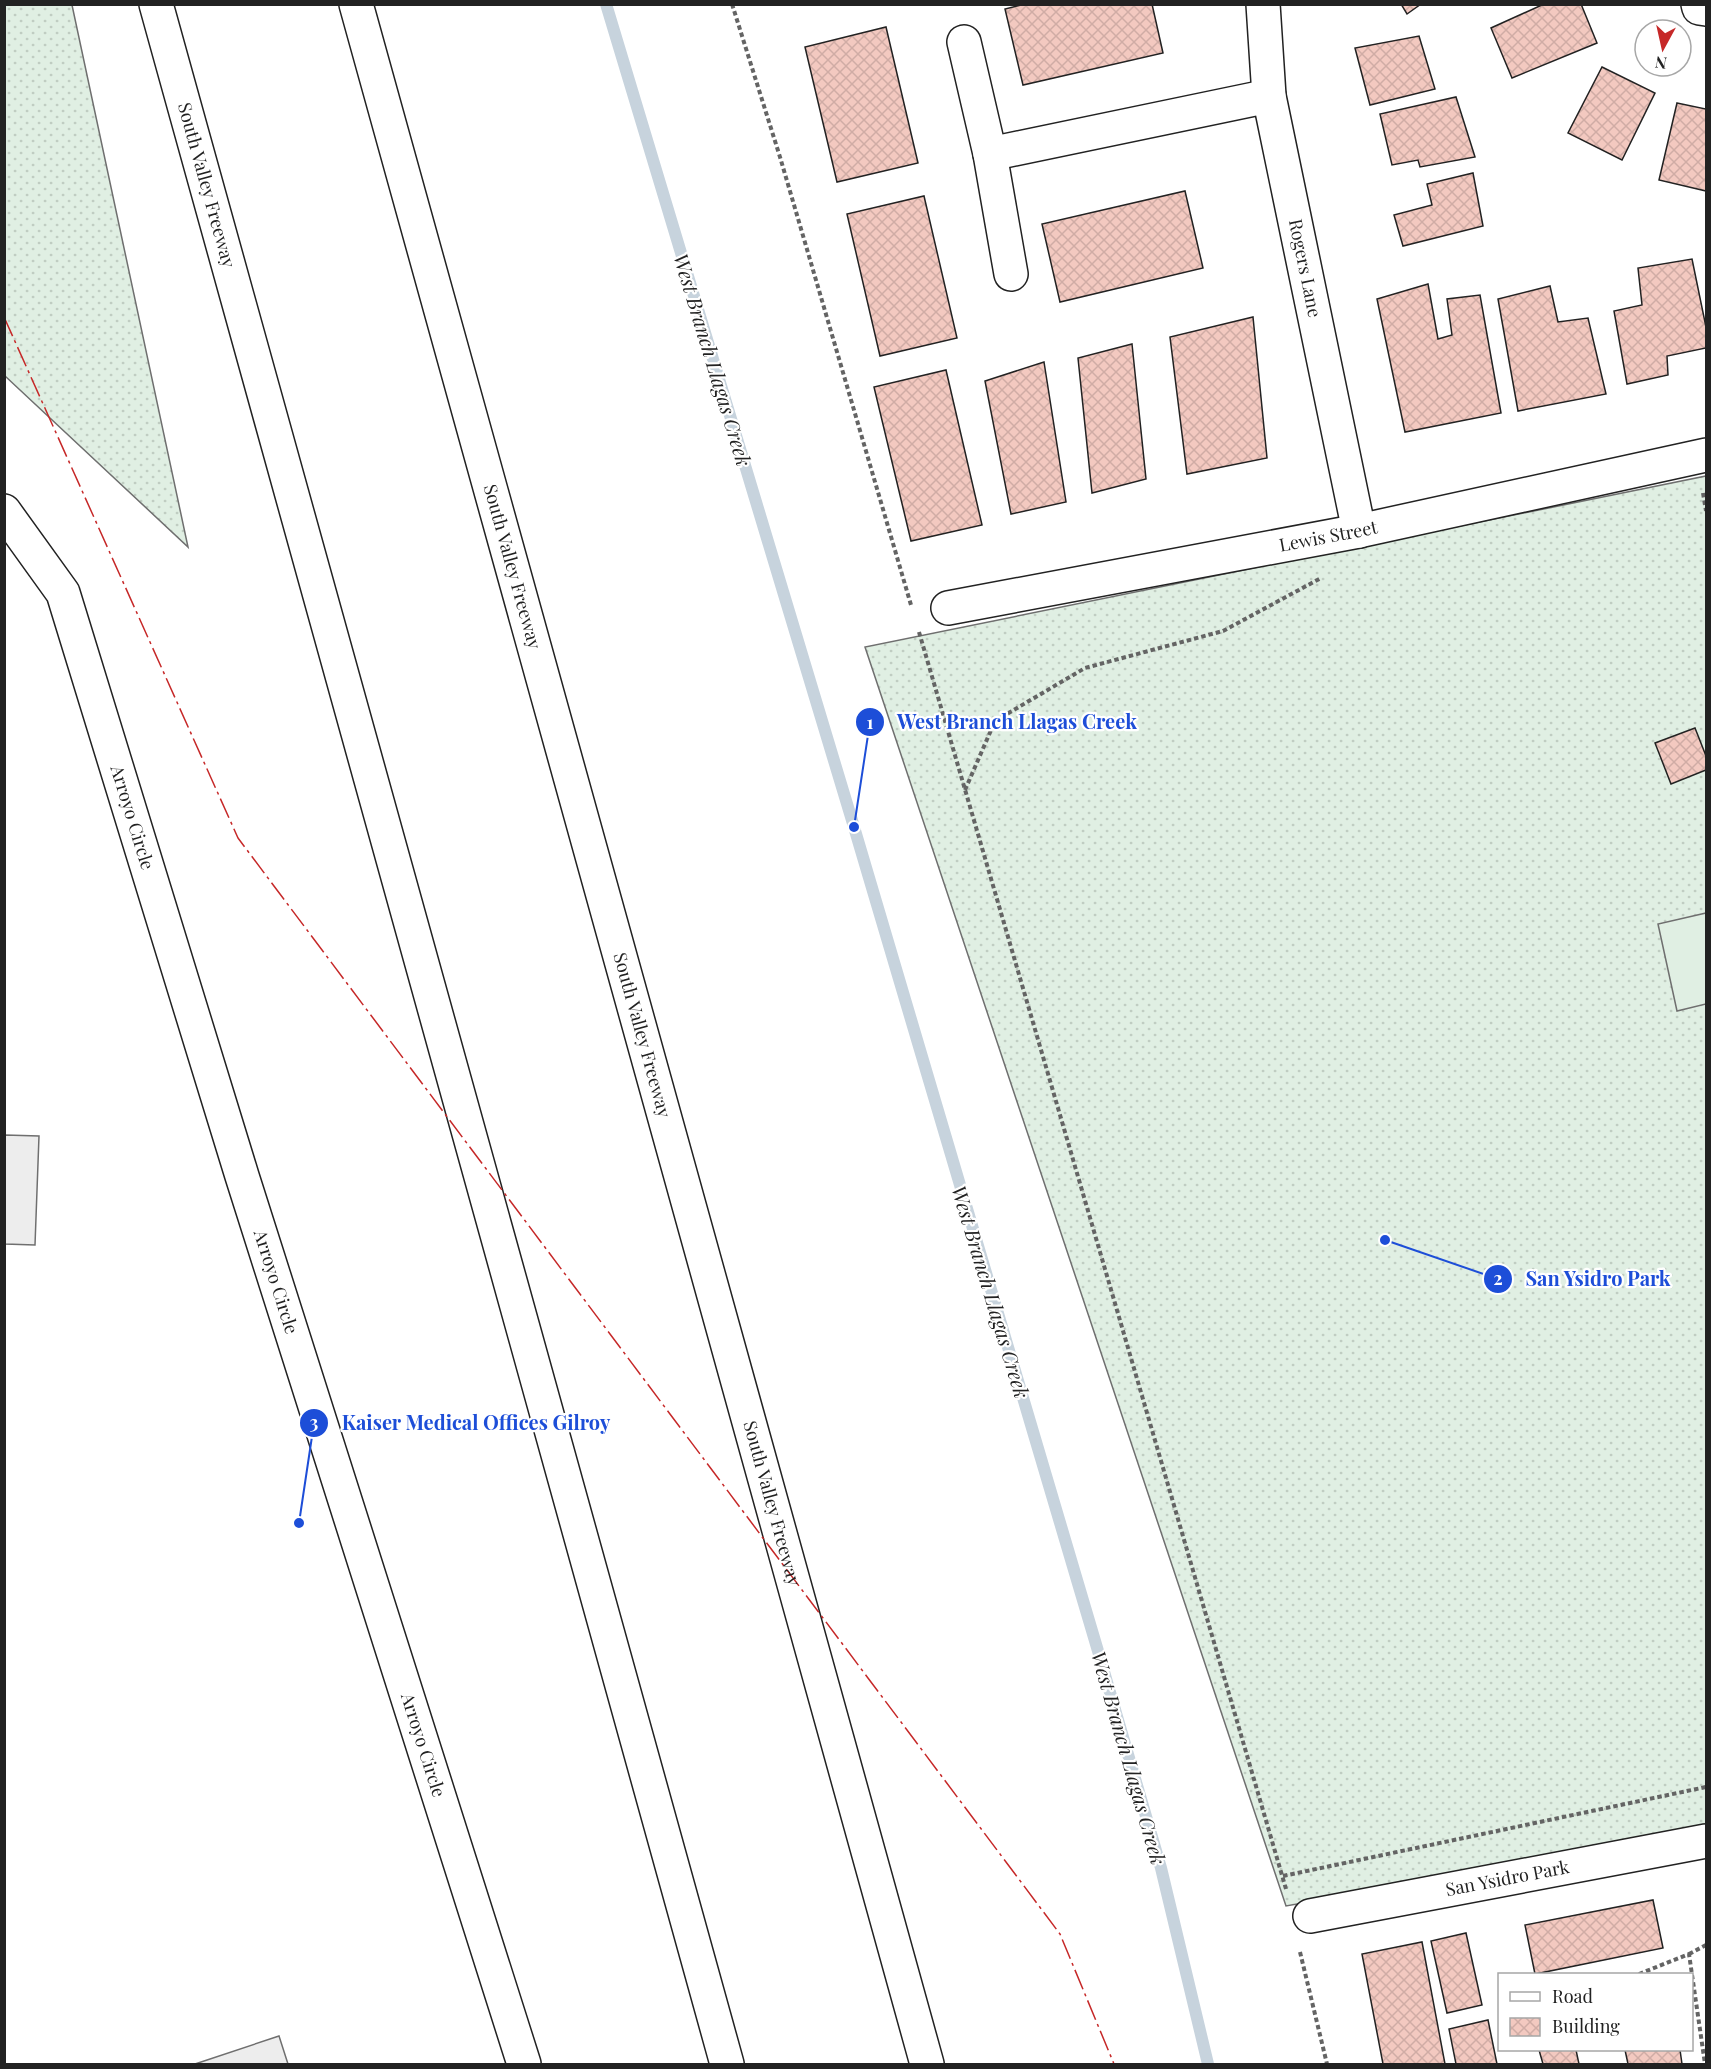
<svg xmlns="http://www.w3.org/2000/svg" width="1711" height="2069" viewBox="0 0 1711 2069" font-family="'Playfair Display',serif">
<defs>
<pattern id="grass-dots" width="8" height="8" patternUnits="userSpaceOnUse" patternTransform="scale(1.5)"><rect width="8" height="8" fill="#e0efe3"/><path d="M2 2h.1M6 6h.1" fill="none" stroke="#c0cdc2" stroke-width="1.8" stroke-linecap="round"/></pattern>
<pattern id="building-cross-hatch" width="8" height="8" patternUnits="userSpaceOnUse" patternTransform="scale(1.5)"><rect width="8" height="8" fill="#f3c9c0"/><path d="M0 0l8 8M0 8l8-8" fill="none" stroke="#d0aca5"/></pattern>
</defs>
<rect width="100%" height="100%" fill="#fff"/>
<g fill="url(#grass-dots)" stroke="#6f6f6f" stroke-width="1.5">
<path d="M 4,5 L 72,5 L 188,547 L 5,376 Z"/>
<path d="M 1706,476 L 1706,1832 L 1286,1906 L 865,647 Z"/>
</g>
<path fill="#e0efe3" stroke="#6f6f6f" stroke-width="1.5" d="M 1706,913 L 1706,1004 L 1677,1011 L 1658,924 Z"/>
<g fill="#ededed" stroke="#6f6f6f" stroke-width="1.5">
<path d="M 5,1135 L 39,1136 L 35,1245 L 5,1244 Z"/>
<path d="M 279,2036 L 288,2064 L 195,2064 Z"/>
</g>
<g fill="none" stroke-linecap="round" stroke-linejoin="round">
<path stroke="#c7d3dd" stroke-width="12" d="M 606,4 L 854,827 L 1098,1651 L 1161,1868 L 1208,2064"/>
</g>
<g fill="url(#building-cross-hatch)" stroke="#222" stroke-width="1.5">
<path d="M 1025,4 L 1152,4 L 1163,53 L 1023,85 L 1005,9 Z"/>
<path d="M 1401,4 L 1421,4 L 1407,14 Z"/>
<path d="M 1544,4 L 1581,4 L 1597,43 L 1512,78 L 1491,28 Z"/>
<path d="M 886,27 L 918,163 L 837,182 L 805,47 Z"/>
<path d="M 1419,36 L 1435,89 L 1370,105 L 1355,48 Z"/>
<path d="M 1602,67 L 1655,93 L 1622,160 L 1568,133 Z"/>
<path d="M 1456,97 L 1475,157 L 1420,167 L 1418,160 L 1392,165 L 1380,114 Z"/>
<path d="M 1677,103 L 1706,109 L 1706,191 L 1659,180 Z"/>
<path d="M 1473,173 L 1483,226 L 1403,246 L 1394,215 L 1432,205 L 1427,184 Z"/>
<path d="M 1185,191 L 1203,268 L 1060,302 L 1042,224 Z"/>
<path d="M 924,196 L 957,338 L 880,356 L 847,214 Z"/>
<path d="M 1692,259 L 1706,327 L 1706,348 L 1667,356 L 1668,375 L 1627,384 L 1614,311 L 1642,305 L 1638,268 Z"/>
<path d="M 1428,284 L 1438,339 L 1452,335 L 1447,299 L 1480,295 L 1501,413 L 1405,432 L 1377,299 Z"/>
<path d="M 1550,286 L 1558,322 L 1588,318 L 1606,394 L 1518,411 L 1498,299 Z"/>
<path d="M 1253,317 L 1267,458 L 1187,474 L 1170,337 Z"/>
<path d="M 1132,344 L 1146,479 L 1092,493 L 1078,358 Z"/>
<path d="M 1044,362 L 1066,502 L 1011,514 L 985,381 Z"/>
<path d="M 946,370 L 982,525 L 911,541 L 874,387 Z"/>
<path d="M 1695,728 L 1706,756 L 1706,770 L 1671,784 L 1655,743 Z"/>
<path d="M 1653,1900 L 1663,1948 L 1535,1974 L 1525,1925 Z"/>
<path d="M 1466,1933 L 1482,2005 L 1447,2013 L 1431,1941 Z"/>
<path d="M 1422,1942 L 1445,2064 L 1383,2064 L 1362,1954 Z"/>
<path d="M 1488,2020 L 1497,2064 L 1456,2064 L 1449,2029 Z"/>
<path d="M 1539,2050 L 1576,2050 L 1579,2064 L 1543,2064 Z"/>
<path d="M 1625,2050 L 1680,2050 L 1682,2064 L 1628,2064 Z"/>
</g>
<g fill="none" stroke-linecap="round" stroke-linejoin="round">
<g stroke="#222" stroke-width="36">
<g id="minor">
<path id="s1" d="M 1263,4 L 1269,96 L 1359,531"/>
<path d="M 1698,4 L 1699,8 L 1706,9"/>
<path d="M 964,42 L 990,154 L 1011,274"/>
<path d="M 990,154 L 1269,96"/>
<path id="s2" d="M 948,608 L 1359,531 L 1706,455"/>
<path id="s3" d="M 1310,1916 L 1706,1841"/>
</g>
</g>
<g stroke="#222" stroke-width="36">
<g id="tertiary">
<path id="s4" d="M 4,511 L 63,593 L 242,1176 L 524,2064"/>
</g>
</g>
<g stroke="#222" stroke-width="36">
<g id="motorway">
<path id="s5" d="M 156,4 L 727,2064"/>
<path id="s6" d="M 356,4 L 927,2064"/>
</g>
</g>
<g stroke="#646464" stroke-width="4" stroke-dasharray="4.5 3" stroke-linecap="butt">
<path d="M 732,4 L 780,157 L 911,605"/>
<path d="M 1703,493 L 1706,511"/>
<path d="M 919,632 L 1286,1889"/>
<path d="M 965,790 L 995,721 L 1085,668 L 1223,631 L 1321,578"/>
<path d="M 1283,1876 L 1706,1787"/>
<path d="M 1300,1952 L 1327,2064"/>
<path d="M 1689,1954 L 1706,1945"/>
<path d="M 1639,1974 L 1689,1954 L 1705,2064"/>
</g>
<use href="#minor" stroke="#fff" stroke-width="33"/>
<use href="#tertiary" stroke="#fff" stroke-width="33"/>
<use href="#motorway" stroke="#fff" stroke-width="33"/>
<path stroke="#c62828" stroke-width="1.5" stroke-dasharray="21 4.5 3 4.5" stroke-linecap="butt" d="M 4,317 L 238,838 L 1060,1934 L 1114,2064"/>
</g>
<g text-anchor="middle" stroke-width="4.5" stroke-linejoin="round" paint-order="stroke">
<g font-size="18" fill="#222" stroke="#fff">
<text dy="6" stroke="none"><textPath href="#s5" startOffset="188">South Valley Freeway</textPath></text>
<text dy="6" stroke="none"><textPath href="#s1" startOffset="268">Rogers Lane</textPath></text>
<text dy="6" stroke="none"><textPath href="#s2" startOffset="387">Lewis Street</textPath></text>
<text dy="6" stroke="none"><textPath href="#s6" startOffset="584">South Valley Freeway</textPath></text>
<text dy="6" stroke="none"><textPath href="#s4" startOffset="336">Arroyo Circle</textPath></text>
<text dy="6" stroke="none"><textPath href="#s6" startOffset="1070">South Valley Freeway</textPath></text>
<text dy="6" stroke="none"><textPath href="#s4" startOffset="822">Arroyo Circle</textPath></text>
<text dy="6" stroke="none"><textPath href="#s6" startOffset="1556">South Valley Freeway</textPath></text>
<text dy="6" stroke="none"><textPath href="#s4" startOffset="1308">Arroyo Circle</textPath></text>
<text dy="6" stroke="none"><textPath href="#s3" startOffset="201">San Ysidro Park</textPath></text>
</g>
<g font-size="20" font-style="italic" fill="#222" stroke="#fff">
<text transform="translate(712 360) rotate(73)" y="7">West Branch Llagas Creek</text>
<text transform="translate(990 1292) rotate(73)" y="7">West Branch Llagas Creek</text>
<text transform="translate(1128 1758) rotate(74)" y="7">West Branch Llagas Creek</text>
</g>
</g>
<path fill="none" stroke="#1d4ed8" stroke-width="2" d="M854 827L870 722M1385 1240L1498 1279M299 1523L314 1423"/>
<g fill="#1d4ed8" stroke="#fff" stroke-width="2">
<circle cx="854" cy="827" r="6"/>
<circle cx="1385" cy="1240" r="6"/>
<circle cx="299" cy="1523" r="6"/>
<circle cx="870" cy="722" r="15"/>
<circle cx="1498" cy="1279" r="15"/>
<circle cx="314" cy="1423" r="15"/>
</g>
<g font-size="18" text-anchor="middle" font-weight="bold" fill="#fff">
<text x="870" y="729">1</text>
<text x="1498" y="1285">2</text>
<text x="314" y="1429">3</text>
</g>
<g font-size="20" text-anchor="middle" font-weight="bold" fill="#1d4ed8" stroke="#fff" stroke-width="4.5" stroke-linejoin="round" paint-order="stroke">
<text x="1017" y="729">West Branch Llagas Creek</text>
<text x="1598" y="1286">San Ysidro Park</text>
<text x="476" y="1430">Kaiser Medical Offices Gilroy</text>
</g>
<rect width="1711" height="2069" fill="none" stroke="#222222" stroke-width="12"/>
<rect x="1498" y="1973" width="195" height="78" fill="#ffffff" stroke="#a7a7a7" stroke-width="1.5"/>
<rect x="1510" y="1992" width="30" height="9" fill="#ffffff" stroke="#a7a7a7" stroke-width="1.5"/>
<text x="1552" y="2003" font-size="18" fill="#222222">Road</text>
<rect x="1510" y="2018" width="30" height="18" fill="url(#building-cross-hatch)" stroke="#a7a7a7" stroke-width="1.5"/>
<text x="1552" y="2033" font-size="18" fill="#222222">Building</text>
<g transform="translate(1663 48) rotate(188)"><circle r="28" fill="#ffffff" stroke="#a7a7a7" stroke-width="1.5"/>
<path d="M0-4.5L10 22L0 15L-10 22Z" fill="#c62828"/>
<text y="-9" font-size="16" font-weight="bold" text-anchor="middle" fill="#222222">N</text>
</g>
</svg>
